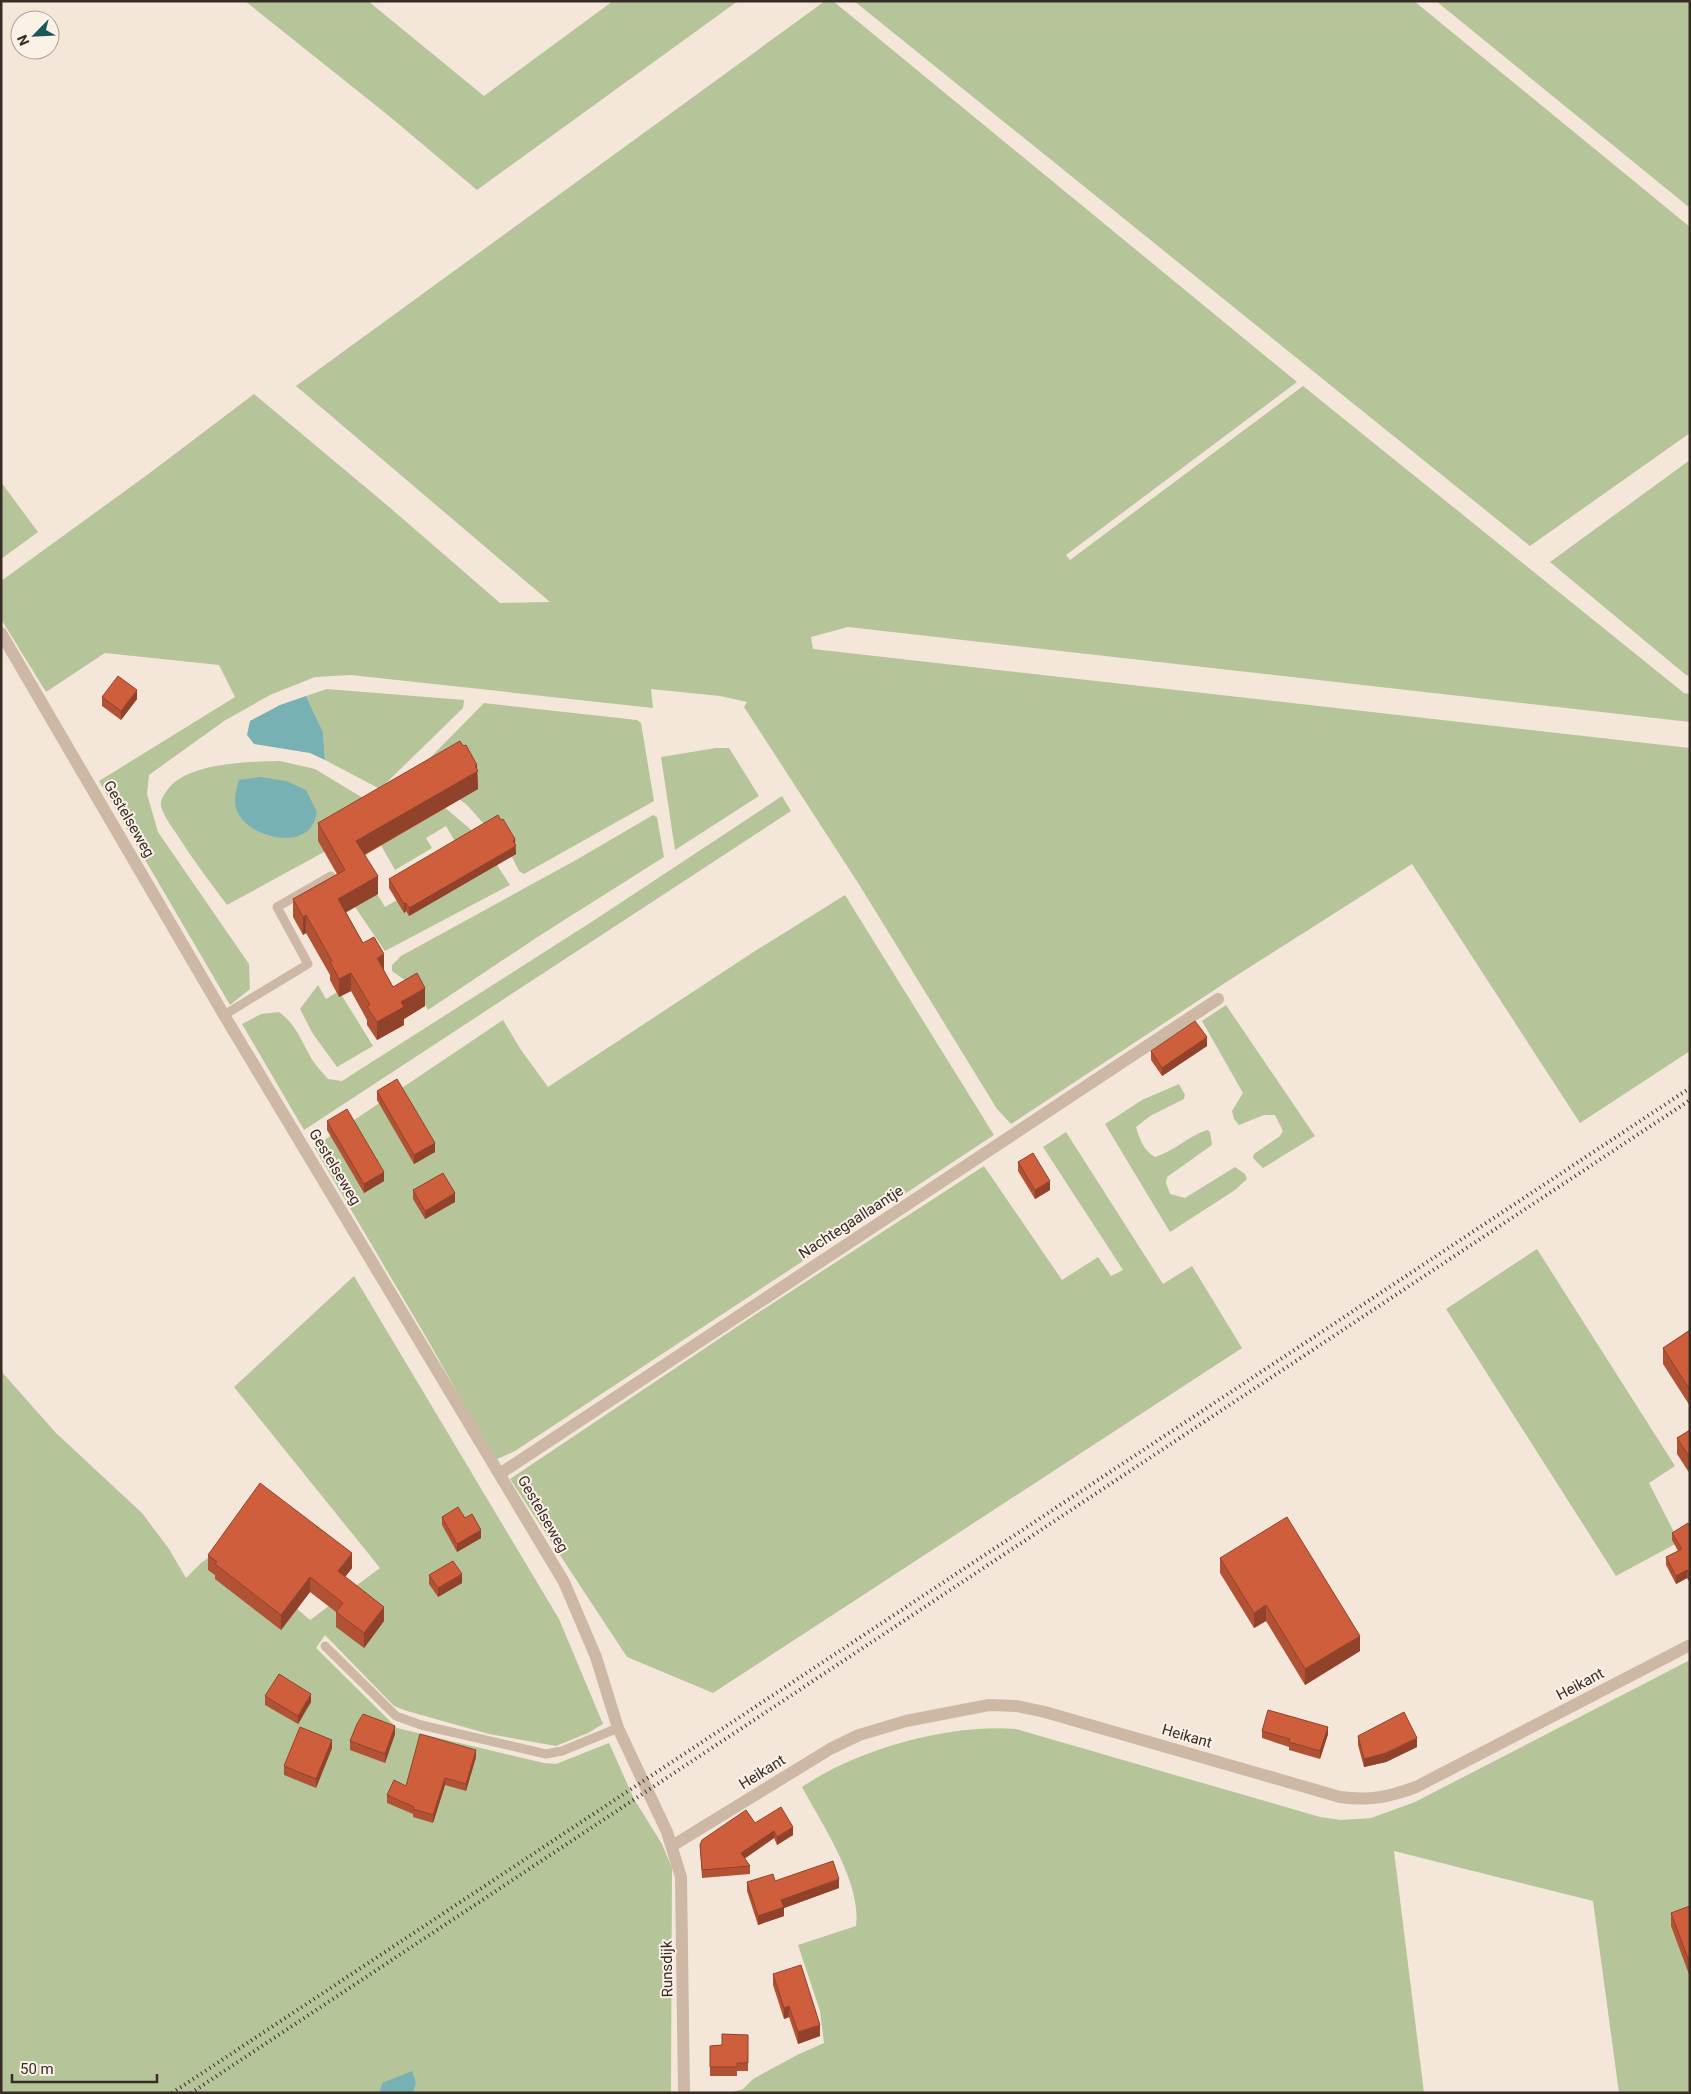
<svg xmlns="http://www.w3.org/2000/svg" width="1691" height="2094" viewBox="0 0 1691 2094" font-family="Roboto,sans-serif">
<rect width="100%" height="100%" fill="#f4e7da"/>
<g fill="#b6c499">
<path d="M 245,1 L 368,1 L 484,96 L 613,1 L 738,1 L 477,190 L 389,116 Z"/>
<path d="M 825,1 L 833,1 L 1297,382 L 1066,555 L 1070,560 L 1303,386 L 1684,693 L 1690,694 L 1690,722 L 848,627 L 811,637 L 813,649 L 1690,748 L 1690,1051 L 1580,1123 L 1412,864 L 1231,979 L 1011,1124 L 997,1109 L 860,886 L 744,707 L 747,702 L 720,696 L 651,689 L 653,708 L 351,675 L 315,677 L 270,695 L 224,721 L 149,775 L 147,794 L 158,832 L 249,964 L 250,989 L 230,1005 L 99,781 L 235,697 L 219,665 L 105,653 L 46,692 L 1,619 L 1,581 L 147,475 L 254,394 L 388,506 L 500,603 L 550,602 L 296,386 Z"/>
<path d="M 854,1 L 1414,1 L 1690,227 L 1690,433 L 1530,546 Z"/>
<path d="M 1436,1 L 1690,1 L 1690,208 Z"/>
<path d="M 1690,460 L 1690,676 L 1686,675 L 1550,562 Z"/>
<path d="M 1,482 L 38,532 L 1,559 Z"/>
<path d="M 327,689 L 464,700 L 463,708 L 380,789 L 325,760 L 323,732 L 306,696 Z"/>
<path d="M 484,703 L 637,720 L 641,723 L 654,801 L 524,874 L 519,871 L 510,853 L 466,804 L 426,777 L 419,769 Z"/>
<path d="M 716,748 L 729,748 L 759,796 L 675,850 L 661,757 Z"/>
<path d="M 280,761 L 315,769 L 363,798 L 323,832 L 324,852 L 227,905 C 210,882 193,860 178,836 C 172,827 164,817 161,806 C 160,801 163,796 166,792 C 184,762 249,762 280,761 Z"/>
<path d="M 431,796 L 469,828 L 486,848 L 510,885 L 385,951 L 355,907 L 377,894 L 385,907 L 466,860 L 446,826 L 426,838 L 432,848 L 395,870 L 374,833 Z"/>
<path d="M 782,796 L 791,811 L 304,1130 L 242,1024 L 261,1014 L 279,1012 C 297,1025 302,1043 313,1061 C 317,1067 323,1073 328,1079 L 342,1081 L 593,921 Z"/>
<path d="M 653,815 L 657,817 L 664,857 L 539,936 L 428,1010 L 416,988 L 392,971 L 392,965 L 401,956 L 576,860 Z"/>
<path d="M 845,895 L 994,1135 L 515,1451 L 495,1460 L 429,1342 L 314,1147 L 503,1020 L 521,1050 L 548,1087 L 755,951 Z"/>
<path d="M 318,985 L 326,999 L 339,991 L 373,1046 L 337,1067 L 313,1034 L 300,1009 Z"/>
<path d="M 1226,1005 L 1315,1136 L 1263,1168 L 1253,1158 L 1254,1154 L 1280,1136 L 1283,1131 L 1275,1115 L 1264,1115 L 1239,1125 L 1234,1119 L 1232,1111 L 1243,1093 L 1202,1021 Z"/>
<path d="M 1179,1084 L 1185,1095 L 1184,1099 L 1150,1116 L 1136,1127 C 1140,1140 1144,1151 1155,1157 C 1175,1151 1188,1136 1207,1130 L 1210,1132 L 1212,1145 L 1167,1177 L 1166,1183 L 1170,1194 L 1185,1198 L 1235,1167 L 1245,1174 L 1247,1179 L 1235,1190 L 1170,1232 L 1105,1124 L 1142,1100 Z"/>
<path d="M 1066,1132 L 1163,1284 L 1192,1266 L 1242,1348 L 713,1693 L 627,1657 L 510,1479 L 753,1316 L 984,1166 L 1062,1280 L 1098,1257 L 1111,1276 L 1123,1270 L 1043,1147 Z"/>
<path d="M 1537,1249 L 1675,1466 L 1649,1483 L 1679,1542 L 1616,1576 L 1446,1309 Z"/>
<path d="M 354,1276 L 559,1619 L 603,1724 L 588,1733 L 556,1746 L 489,1734 L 407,1711 L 394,1706 L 325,1635 L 316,1648 L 397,1728 L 544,1763 L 556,1764 L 609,1743 L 634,1799 L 662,1844 L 672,1868 L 671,2093 L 413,2093 L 416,2083 L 382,2083 L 379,2093 L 1,2093 L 1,1371 L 56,1433 L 142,1513 L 169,1549 L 186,1578 L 202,1562 L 204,1561 L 224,1545 L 310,1620 L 380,1568 L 234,1387 Z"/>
<path d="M 1690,1660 L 1690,2093 L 1619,2093 L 1593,1901 L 1394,1851 L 1424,2093 L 729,2093 L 743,2089 L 753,2079 L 799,2054 L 824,2043 L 820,2011 L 798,1945 L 856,1926 C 862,1883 822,1824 802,1787 C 858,1749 948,1724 1016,1729 L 1320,1817 L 1341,1820 L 1371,1818 L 1415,1802 Z"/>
</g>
<g fill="#77b1b3">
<path d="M 306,696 L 323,732 L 325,760 L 310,753 L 254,744 L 247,735 L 250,721 L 280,705 Z"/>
<path d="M 260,777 L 286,781 L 306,790 L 317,812 C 315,820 313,827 306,832 C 287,846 246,833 237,811 C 233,801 236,790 239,780 Z"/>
<path d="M 412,2071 L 416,2083 L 413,2093 L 379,2093 L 382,2083 Z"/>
</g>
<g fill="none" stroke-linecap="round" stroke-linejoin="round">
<g stroke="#cdb7a5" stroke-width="9">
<path d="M 224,1015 L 308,964 L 277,907 L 331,876"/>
<path d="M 325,1646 L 396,1716 L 421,1725 L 546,1754 L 562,1751 L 618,1728"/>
</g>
<g stroke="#cdb7a5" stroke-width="12">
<path d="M 501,1473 L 1218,999"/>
<path d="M 672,1846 L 830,1749 L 859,1735 L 906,1721 L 989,1705 L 1017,1706 L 1045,1712 L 1340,1797 C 1370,1801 1389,1797 1416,1787 L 1690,1645"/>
</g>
<path stroke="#cdb7a5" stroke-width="12" d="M 1,633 L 224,1015 L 564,1582 L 596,1657 L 618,1728 L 667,1832 L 681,1877 L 684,2093"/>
<g stroke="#382c27" stroke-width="4" stroke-dasharray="1 4" stroke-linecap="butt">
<path d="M 172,2093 L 1690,1088"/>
<path d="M 191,2093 L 1690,1100"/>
</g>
</g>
<g fill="#b25234">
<path d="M 102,697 L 137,699 L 121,720 L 102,706 Z"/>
<path d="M 477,770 L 478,789 L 365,855 L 378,894 L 346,912 L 363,943 L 384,971 L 393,987 L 425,1006 L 404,1019 L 404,1025 L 377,1040 L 367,1025 L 367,1020 L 351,991 L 339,997 L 330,980 L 330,975 L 306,933 L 303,935 L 293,917 L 293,899 L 337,874 L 318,841 L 318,823 Z"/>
<path d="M 515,845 L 516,854 L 409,916 L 406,911 L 404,913 L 389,888 L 389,879 Z"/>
<path d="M 1207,1046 L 1162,1076 L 1151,1060 L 1151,1051 Z"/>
<path d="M 377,1091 L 435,1152 L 414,1164 L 377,1100 Z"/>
<path d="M 327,1121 L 384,1181 L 364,1193 L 327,1130 Z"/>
<path d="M 1018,1162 L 1050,1190 L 1035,1199 L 1018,1171 Z"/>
<path d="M 413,1190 L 455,1202 L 425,1219 L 413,1199 Z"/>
<path d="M 1690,1330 L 1690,1406 L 1663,1364 L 1663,1348 Z"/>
<path d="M 1690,1430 L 1690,1474 L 1677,1454 L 1677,1438 Z"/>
<path d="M 442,1517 L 465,1518 L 481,1538 L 457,1552 L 442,1525 Z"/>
<path d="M 1690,1527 L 1690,1583 L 1687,1578 L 1676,1584 L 1666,1565 L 1666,1557 L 1678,1551 L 1672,1540 L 1672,1533 Z"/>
<path d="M 208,1555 L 352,1568 L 345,1577 L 384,1621 L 364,1648 L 336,1627 L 336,1612 L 310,1592 L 281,1630 L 215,1579 L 215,1575 L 208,1570 Z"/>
<path d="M 1220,1558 L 1360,1651 L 1305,1685 L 1266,1621 L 1254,1628 L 1220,1573 Z"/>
<path d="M 429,1575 L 462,1583 L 438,1597 L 429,1584 Z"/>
<path d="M 265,1696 L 311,1702 L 298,1724 L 265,1705 Z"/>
<path d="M 1262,1731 L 1328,1734 L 1320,1759 L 1289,1750 L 1289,1747 L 1262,1738 Z"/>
<path d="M 395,1734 L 385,1763 L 350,1750 L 350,1741 Z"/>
<path d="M 1358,1736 L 1417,1747 L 1386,1762 L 1364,1767 L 1358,1745 Z"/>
<path d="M 332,1748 L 316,1788 L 284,1775 L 284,1766 Z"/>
<path d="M 476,1757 L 466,1791 L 445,1785 L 433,1823 L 413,1817 L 413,1814 L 387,1803 L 387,1795 L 406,1786 Z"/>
<path d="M 755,1823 L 793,1835 L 777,1845 L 774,1838 L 744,1859 L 750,1866 L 750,1874 L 702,1878 L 700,1845 Z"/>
<path d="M 775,1881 L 839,1888 L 784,1908 L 784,1916 L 758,1925 L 747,1891 L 747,1882 Z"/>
<path d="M 1690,1906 L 1690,1977 L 1671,1926 L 1671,1913 Z"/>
<path d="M 773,1974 L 820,2036 L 798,2044 L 789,2017 L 784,2019 L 773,1985 Z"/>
<path d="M 748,2035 L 748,2071 L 737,2071 L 737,2076 L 710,2076 L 710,2046 L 722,2045 Z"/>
</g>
<g fill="#91422a">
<path d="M 137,690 L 137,699 L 121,720 L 121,711 Z"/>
<path d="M 477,765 L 478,789 L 356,859 L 356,841 Z"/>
<path d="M 515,839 L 516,854 L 409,916 L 409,908 Z"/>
<path d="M 378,876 L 378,894 L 338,917 L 338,899 Z"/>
<path d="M 406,903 L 406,911 L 404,913 L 404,904 Z"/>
<path d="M 306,915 L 306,933 L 303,935 L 303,917 Z"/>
<path d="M 384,954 L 384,972 L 377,958 Z"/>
<path d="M 351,973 L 351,991 L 339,997 L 339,979 Z"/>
<path d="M 425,988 L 425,1006 L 404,1019 L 404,1025 L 377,1040 L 377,1022 L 401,1002 Z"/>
<path d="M 1207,1037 L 1207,1046 L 1162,1076 L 1162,1068 Z"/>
<path d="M 435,1143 L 435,1152 L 414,1164 L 414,1155 Z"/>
<path d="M 384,1172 L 384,1181 L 364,1193 L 364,1184 Z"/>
<path d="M 1050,1181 L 1050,1190 L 1035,1199 L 1035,1190 Z"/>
<path d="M 455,1193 L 455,1202 L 425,1219 L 425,1211 Z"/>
<path d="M 481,1530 L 481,1538 L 457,1552 L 457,1544 Z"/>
<path d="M 352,1553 L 352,1568 L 338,1586 L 338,1571 Z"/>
<path d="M 1687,1570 L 1687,1578 L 1676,1584 L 1676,1576 Z"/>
<path d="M 462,1574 L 462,1583 L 438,1597 L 438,1588 Z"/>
<path d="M 310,1577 L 310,1592 L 281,1630 L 281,1615 Z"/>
<path d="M 1266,1605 L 1266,1621 L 1254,1628 L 1254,1613 Z"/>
<path d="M 384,1607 L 384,1621 L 364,1648 L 364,1633 Z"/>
<path d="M 1360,1636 L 1360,1651 L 1305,1685 L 1305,1669 Z"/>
<path d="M 311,1694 L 311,1702 L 298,1724 L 298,1716 Z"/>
<path d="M 395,1726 L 395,1734 L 385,1763 L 385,1754 Z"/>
<path d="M 1328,1727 L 1328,1734 L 1320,1759 L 1320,1751 Z"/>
<path d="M 1417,1738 L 1417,1747 L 1386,1762 L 1364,1767 L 1364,1759 Z"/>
<path d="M 332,1740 L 332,1748 L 316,1788 L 316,1779 Z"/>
<path d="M 476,1750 L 476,1757 L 466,1791 L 466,1784 Z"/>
<path d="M 445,1778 L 445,1785 L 433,1823 L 433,1815 Z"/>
<path d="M 793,1827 L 793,1835 L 777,1845 L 777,1837 Z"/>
<path d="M 774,1831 L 774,1838 L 741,1861 L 741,1853 Z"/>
<path d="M 839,1879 L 839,1888 L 784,1908 L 784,1916 L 758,1925 L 758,1916 L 781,1900 Z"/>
<path d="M 789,2006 L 789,2017 L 784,2019 L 784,2008 Z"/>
<path d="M 820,2025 L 820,2036 L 798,2044 L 798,2032 Z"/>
</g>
<g fill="#cf5f3c" stroke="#91422a">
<path d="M 118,676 L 137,690 L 121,711 L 102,697 Z"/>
<path d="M 460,741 L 463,746 L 466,745 L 477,765 L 475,766 L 478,771 L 356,841 L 378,876 L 338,899 L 363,943 L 374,937 L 384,954 L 377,958 L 393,987 L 417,973 L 425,988 L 401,1002 L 404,1007 L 377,1022 L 367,1007 L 370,1005 L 351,973 L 339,979 L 330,962 L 332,961 L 306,915 L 303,917 L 293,899 L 345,870 L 318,823 Z"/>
<path d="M 498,815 L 501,820 L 503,819 L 515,839 L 513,841 L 516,846 L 409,908 L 406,903 L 404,904 L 389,879 Z"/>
<path d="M 1195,1021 L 1207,1037 L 1162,1068 L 1151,1051 Z"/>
<path d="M 397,1079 L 435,1143 L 414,1155 L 377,1091 Z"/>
<path d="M 347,1109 L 384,1172 L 364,1184 L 327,1121 Z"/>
<path d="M 1033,1153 L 1050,1181 L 1035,1190 L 1018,1162 Z"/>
<path d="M 443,1173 L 455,1193 L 425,1211 L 413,1190 Z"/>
<path d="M 1690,1330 L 1690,1390 L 1663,1348 Z"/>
<path d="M 1690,1430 L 1690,1458 L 1677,1438 Z"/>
<path d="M 260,1483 L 352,1553 L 338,1571 L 384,1607 L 364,1633 L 336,1612 L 343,1603 L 310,1577 L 281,1615 L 215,1564 L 217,1562 L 208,1555 Z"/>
<path d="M 458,1507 L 465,1518 L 472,1514 L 481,1530 L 457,1544 L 442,1517 Z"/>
<path d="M 1287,1517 L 1360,1636 L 1305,1669 L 1266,1605 L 1254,1613 L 1220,1558 Z"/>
<path d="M 1688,1523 L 1690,1527 L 1690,1575 L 1687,1570 L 1676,1576 L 1666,1557 L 1682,1549 L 1672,1533 Z"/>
<path d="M 453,1561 L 462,1574 L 438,1588 L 429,1575 Z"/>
<path d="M 279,1674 L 311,1694 L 298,1716 L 265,1696 Z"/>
<path d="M 1268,1710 L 1328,1727 L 1320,1751 L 1289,1742 L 1290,1739 L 1262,1731 Z"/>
<path d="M 1404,1712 L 1417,1738 L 1386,1753 L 1364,1759 L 1358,1736 Z"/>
<path d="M 363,1714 L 395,1726 L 385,1754 L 350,1741 L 357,1724 Z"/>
<path d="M 300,1727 L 332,1740 L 316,1779 L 284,1766 Z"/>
<path d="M 420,1734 L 476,1750 L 466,1784 L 445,1778 L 433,1815 L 413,1809 L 414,1807 L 387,1795 L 394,1780 L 406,1786 Z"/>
<path d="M 781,1807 L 793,1827 L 777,1837 L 774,1831 L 741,1853 L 750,1866 L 702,1870 L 700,1845 L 702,1840 L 746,1810 L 755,1823 Z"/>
<path d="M 833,1861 L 839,1879 L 781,1900 L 784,1907 L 758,1916 L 747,1882 L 773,1874 L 775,1881 Z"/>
<path d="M 1690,1906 L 1690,1964 L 1671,1913 Z"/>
<path d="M 801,1965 L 820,2025 L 798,2032 L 789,2006 L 784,2008 L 773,1974 Z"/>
<path d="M 722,2034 L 748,2035 L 748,2063 L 737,2063 L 737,2067 L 710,2067 L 710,2046 L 722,2045 Z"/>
</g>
<g text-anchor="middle" stroke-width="4" stroke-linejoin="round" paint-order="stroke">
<g font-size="15" fill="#382c27" stroke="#fbf1e7">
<text transform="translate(129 819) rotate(60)" y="5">Gestelseweg</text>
<text transform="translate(335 1167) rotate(59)" y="5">Gestelseweg</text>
<text transform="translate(851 1222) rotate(-33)" y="5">Nachtegaallaantje</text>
<text transform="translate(543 1514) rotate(60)" y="5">Gestelseweg</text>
<text transform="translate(1580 1684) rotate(-28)" y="5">Heikant</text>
<text transform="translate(1187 1736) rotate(16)" y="5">Heikant</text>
<text transform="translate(762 1772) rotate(-32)" y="5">Heikant</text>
<text transform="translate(667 1969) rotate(-91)" y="5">Runsdijk</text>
</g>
</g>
<rect width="1691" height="2094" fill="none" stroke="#382c27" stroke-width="5"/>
<g transform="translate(35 35) rotate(246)"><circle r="24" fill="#fbf1e7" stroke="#ada29a"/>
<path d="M0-4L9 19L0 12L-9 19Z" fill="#19595c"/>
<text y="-8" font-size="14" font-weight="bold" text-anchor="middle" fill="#382c27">N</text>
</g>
<path d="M12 2074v8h145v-8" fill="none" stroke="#382c27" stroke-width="2.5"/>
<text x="20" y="2074" font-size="15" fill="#382c27" stroke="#fbf1e7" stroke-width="4" paint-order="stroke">50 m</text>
</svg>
